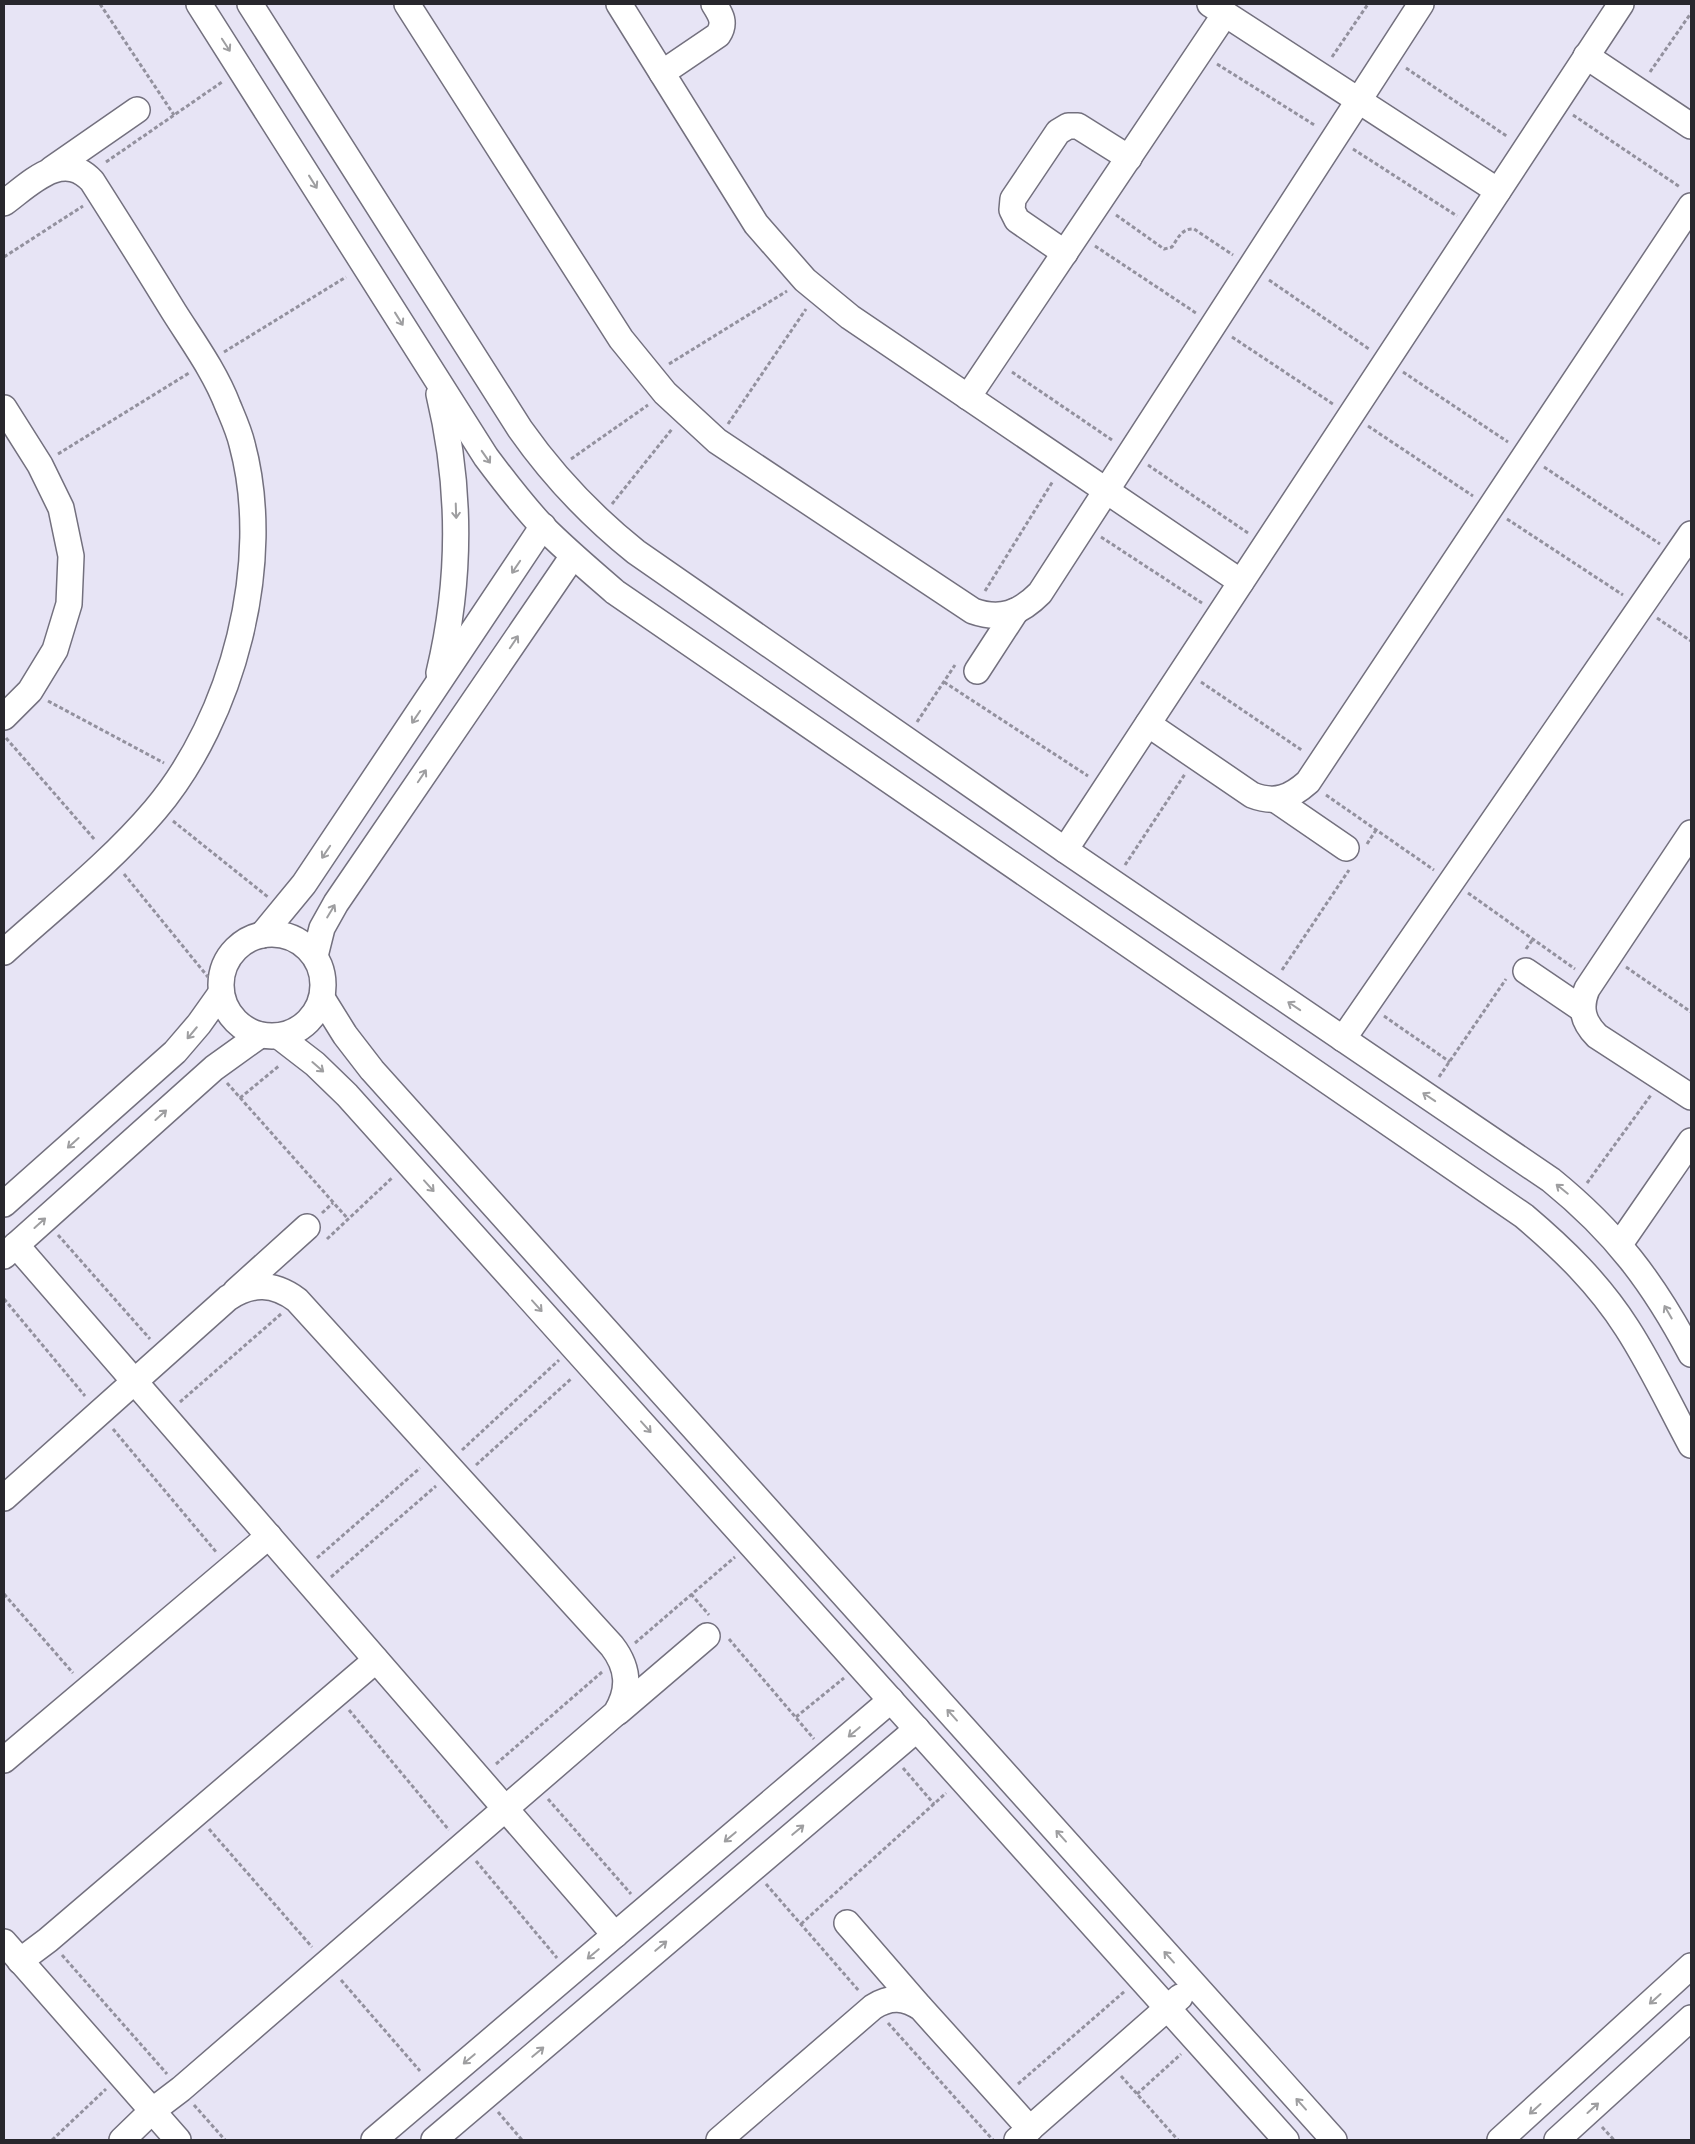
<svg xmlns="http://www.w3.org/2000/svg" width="1695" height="2144" viewBox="0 0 1695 2144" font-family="'PT Sans Narrow',sans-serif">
<rect width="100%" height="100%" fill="#e7e4f5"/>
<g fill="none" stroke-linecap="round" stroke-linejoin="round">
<g stroke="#73707e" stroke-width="28">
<g id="minor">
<path d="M 199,4 L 486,457 C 504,481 523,506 544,528 C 567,551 591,571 615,592 L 1524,1216 C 1563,1249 1599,1284 1627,1328 C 1651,1365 1670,1406 1691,1445"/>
<path d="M 250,4 L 520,429 C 553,476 591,516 636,552 L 1065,850 L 1551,1180 C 1615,1232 1653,1282 1691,1354"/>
<path d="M 407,4 L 621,339 L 665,393 L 717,441 L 973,611 C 1001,621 1020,613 1040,593 L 1421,4"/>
<path d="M 619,4 L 756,224 L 805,280 L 850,317 L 1241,582"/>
<path d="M 1210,4 L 1498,191"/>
<path d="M 1586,56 L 1691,126"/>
<path d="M 662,73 L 718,35 C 726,23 721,15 714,4"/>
<path d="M 52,169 L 137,110"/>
<path d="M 4,203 C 30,184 62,149 92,181 C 120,225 147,268 174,312 C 193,342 215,372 228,406 C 233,418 239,431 242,444 C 274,562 233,718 155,810 C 111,862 55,906 4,952"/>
<path d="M 1065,253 L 1017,220 L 1012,210 L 1013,199 L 1058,132 L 1068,126 L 1078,126 L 1129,158"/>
<path d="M 968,397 L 1225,14"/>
<path d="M 4,408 L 40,465 L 61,508 L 71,556 L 69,604 L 55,650 L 30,691 L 4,717"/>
<path d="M 977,671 L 1016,611"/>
<path d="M 439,673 C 461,581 461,486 439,394"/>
<path d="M 1148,724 L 1252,795 C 1275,804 1290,798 1308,782 L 1691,206"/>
<path d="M 1276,800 L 1346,848"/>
<path d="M 1691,833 L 1587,989 C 1579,1008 1583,1022 1597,1036 L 1691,1097"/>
<path d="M 1065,850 L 1621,4"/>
<circle cx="272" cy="985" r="51"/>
<path d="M 262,935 L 304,884 L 543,526"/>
<path d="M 315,956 L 322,928 L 336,903 L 573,556"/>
<path d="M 1526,971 L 1582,1009"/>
<path d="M 322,998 L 345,1035 L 372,1070 L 1334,2140"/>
<path d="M 280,1037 L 315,1064 L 347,1095 L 1286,2140"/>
<path d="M 1343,1039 L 1691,534"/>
<path d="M 4,1204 L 175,1052 L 199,1024 L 221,993"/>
<path d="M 1620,1244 L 1691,1141"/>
<path d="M 16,1245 L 615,1935"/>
<path d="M 4,1256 L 214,1068 L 260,1035"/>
<path d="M 236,1291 L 307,1227"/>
<path d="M 4,1498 L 228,1298 C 252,1282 274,1283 297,1300 L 612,1646 C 629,1668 630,1690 616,1713 L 181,2089 L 152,2111 L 122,2140"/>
<path d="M 618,1712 L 707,1636"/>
<path d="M 4,1760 L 269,1536"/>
<path d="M 847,1923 L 919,2006"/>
<path d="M 4,1942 L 178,2140"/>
<path d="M 20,1961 L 48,1940 L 376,1660"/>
<path d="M 374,2140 L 891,1700"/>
<path d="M 434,2140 L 917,1729"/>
<path d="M 719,2140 L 873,2007 C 890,1996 905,1997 921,2008 L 1030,2129"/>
<path d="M 1017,2140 L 1180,1997"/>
<path d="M 1500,2140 L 1691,1966"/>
<path d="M 1557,2140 L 1691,2018"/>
</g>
</g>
<g stroke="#93919e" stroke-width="3" stroke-dasharray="4 2.5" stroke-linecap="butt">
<path d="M 100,4 L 174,115"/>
<path d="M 1332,57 L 1368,4"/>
<path d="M 1217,64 L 1316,126"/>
<path d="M 1406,68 L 1508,137"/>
<path d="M 1650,72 L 1691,13"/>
<path d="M 1573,115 L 1680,187"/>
<path d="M 1353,149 L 1457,216"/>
<path d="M 106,162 L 222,82"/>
<path d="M 1116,215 L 1164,249 L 1172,247 C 1178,238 1182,228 1194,229 L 1233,255"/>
<path d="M 1095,246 L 1196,313"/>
<path d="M 4,257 L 83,206"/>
<path d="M 1269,280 L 1369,349"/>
<path d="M 1232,337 L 1333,404"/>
<path d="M 224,352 L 346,277"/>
<path d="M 669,364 L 787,291"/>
<path d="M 1012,372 L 1112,440"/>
<path d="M 1403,372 L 1508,442"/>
<path d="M 728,424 L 806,309"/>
<path d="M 1368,426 L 1473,496"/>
<path d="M 58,454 L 189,373"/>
<path d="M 571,459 L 648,405"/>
<path d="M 1148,465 L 1248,533"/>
<path d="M 1544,467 L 1660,544"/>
<path d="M 612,504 L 672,429"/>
<path d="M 1507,519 L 1623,595"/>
<path d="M 1101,537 L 1202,603"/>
<path d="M 985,591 L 1053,481"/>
<path d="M 1657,618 L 1691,641"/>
<path d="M 944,682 L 1088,776"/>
<path d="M 1201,682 L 1303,751"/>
<path d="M 48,701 L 164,763"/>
<path d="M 917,722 L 955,665"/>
<path d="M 6,738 L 95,840"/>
<path d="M 1326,795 L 1434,870"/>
<path d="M 173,821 L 268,897"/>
<path d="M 1367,844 L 1376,830"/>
<path d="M 1125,865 L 1185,774"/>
<path d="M 124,874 L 208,977"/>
<path d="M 1468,893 L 1575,969"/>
<path d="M 1526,949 L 1533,939"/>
<path d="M 1626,967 L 1691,1012"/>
<path d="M 1282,970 L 1349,870"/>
<path d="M 1384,1016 L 1450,1062"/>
<path d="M 1439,1077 L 1506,979"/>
<path d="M 227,1083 L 348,1219"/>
<path d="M 240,1098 L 280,1065"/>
<path d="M 1587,1183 L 1651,1095"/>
<path d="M 322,1213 L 333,1203"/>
<path d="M 58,1235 L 150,1339"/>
<path d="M 327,1239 L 393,1177"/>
<path d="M 4,1299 L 85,1396"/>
<path d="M 180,1402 L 281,1314"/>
<path d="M 113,1429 L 217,1553"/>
<path d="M 462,1450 L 559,1360"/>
<path d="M 476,1465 L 572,1378"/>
<path d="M 317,1558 L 420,1468"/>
<path d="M 331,1577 L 436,1486"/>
<path d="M 4,1594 L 73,1673"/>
<path d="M 691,1594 L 709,1615"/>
<path d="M 729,1639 L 814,1739"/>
<path d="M 635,1643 L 735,1557"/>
<path d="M 349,1710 L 449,1830"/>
<path d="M 796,1717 L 844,1678"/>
<path d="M 496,1764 L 602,1672"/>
<path d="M 903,1768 L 934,1804"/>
<path d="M 548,1799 L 631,1894"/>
<path d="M 209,1829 L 312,1947"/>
<path d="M 476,1861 L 557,1958"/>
<path d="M 766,1884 L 859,1991"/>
<path d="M 801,1924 L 946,1793"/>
<path d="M 62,1955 L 167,2074"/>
<path d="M 341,1980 L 420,2071"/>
<path d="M 888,2023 L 993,2140"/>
<path d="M 1121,2076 L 1178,2140"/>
<path d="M 1018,2084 L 1125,1991"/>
<path d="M 1137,2094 L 1181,2054"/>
<path d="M 194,2105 L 225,2140"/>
<path d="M 498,2112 L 522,2140"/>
<path d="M 1602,2127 L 1614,2140"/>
<path d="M 52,2140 L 106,2089"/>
</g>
<use href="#minor" stroke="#fff" stroke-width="25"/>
</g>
<defs><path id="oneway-shaft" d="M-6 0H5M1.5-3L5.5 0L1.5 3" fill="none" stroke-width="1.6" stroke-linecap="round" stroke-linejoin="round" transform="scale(1.25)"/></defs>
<g stroke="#9e9ea0">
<use href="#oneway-shaft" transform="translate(226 45) rotate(57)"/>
<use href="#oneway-shaft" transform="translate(313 182) rotate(58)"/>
<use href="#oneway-shaft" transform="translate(399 319) rotate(58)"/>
<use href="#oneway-shaft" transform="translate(486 457) rotate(55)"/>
<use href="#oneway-shaft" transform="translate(456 511) rotate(88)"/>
<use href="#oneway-shaft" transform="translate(516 567) rotate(124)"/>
<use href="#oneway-shaft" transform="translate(514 642) rotate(-56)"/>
<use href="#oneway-shaft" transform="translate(416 717) rotate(124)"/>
<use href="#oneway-shaft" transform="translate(422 776) rotate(-56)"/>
<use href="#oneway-shaft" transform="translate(326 852) rotate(124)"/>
<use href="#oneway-shaft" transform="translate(331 911) rotate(-59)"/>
<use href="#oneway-shaft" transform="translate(1294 1006) rotate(-146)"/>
<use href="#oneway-shaft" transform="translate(192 1033) rotate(130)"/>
<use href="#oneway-shaft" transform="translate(318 1067) rotate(41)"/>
<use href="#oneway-shaft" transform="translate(1429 1097) rotate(-146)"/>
<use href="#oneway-shaft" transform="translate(161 1115) rotate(-42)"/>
<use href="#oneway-shaft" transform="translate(73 1143) rotate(138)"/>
<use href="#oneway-shaft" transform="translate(429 1186) rotate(48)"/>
<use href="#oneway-shaft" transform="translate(1562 1189) rotate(-141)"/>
<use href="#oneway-shaft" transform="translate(40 1223) rotate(-42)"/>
<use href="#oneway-shaft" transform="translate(537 1306) rotate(48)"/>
<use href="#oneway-shaft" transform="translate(1668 1312) rotate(-120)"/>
<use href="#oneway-shaft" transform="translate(646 1427) rotate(48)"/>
<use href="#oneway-shaft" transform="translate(952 1715) rotate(-132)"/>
<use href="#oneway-shaft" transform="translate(854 1732) rotate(140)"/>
<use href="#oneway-shaft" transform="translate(798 1830) rotate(-40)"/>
<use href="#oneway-shaft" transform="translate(1061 1836) rotate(-132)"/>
<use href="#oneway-shaft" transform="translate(730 1837) rotate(140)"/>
<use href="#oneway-shaft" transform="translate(661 1946) rotate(-40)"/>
<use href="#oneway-shaft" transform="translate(593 1954) rotate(140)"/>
<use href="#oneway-shaft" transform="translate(1169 1957) rotate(-132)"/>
<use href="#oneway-shaft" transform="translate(1655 1999) rotate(138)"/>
<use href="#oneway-shaft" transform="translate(538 2052) rotate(-40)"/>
<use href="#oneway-shaft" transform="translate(469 2059) rotate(140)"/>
<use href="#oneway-shaft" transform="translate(1301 2104) rotate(-132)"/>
<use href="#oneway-shaft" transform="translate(1593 2108) rotate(-42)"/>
<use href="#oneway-shaft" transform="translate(1535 2109) rotate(138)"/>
</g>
<rect width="1695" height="2144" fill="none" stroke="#28272d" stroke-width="10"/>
</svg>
